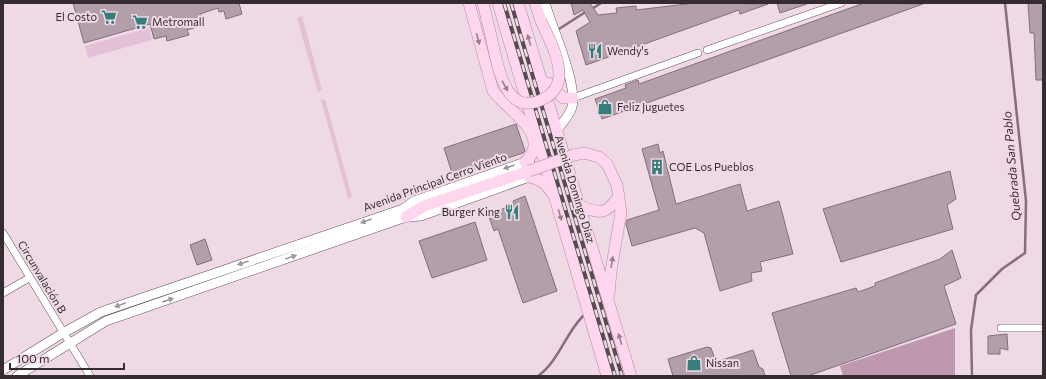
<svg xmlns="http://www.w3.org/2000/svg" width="1046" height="379" viewBox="0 0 1046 379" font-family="Commissioner,sans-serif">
<rect width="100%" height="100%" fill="#eed9e5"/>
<g fill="#e4c0d6">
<path d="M 302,16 L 322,90 L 318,92 L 297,18 Z"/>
<path d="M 149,28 L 152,40 L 88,58 L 85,46 Z"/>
<path d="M 325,99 L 352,197 L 348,198 L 321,100 Z"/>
</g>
<path fill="#bd98ae" d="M 955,328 L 955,376 L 843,376 L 840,366 Z"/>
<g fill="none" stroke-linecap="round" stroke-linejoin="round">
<g stroke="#896d7d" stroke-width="2.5">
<path d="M 592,9 L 601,3"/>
<path d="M 559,29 L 587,11"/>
<path d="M 538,376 C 559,361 565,334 583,316"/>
<path d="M 972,376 L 971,330 L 976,295 L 1002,269 L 1025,253 L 1026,201 L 1005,3"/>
</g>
</g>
<g fill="#b29faa" stroke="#826f7a">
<path d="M 73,3 L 239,3 L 242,14 L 226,19 L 224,11 L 219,12 L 218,8 L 200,14 L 203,25 L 187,30 L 189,35 L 167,41 L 166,36 L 154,39 L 150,24 L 84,43 Z"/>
<path d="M 571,3 L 590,3 L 598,15 L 617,13 L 616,8 L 636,6 L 636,10 L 695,3 L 768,4 L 740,14 L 739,10 L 586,65 L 576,31 L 590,22 L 583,10 L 574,15 Z"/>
<path d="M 777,3 L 806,3 L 807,4 L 780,13 Z"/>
<path d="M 864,3 L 923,4 L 602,119 L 595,99 L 626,88 L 625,85 L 638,80 L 639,84 Z"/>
<path d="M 1028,3 L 1043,3 L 1043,80 L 1036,80 L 1034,33 L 1030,33 Z"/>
<path d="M 516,124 L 525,151 L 523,153 L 453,176 L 444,148 Z"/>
<path d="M 658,144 L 660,153 L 663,151 L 676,204 L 740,184 L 747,211 L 779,201 L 793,254 L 760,262 L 762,271 L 751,273 L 752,281 L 720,291 L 704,233 L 695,228 L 632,246 L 626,224 L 627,220 L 659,210 L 642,149 Z"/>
<path d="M 950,171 L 956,199 L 947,205 L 953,229 L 841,262 L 823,209 Z"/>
<path d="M 525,196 L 557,291 L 523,303 L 498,229 L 494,231 L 488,214 L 514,205 L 513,201 Z"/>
<path d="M 475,222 L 487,260 L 432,278 L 419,241 Z"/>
<path d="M 205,239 L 212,260 L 197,265 L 190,245 Z"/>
<path d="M 952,250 L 961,278 L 944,286 L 956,324 L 808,376 L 791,376 L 772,313 L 856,288 L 858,292 L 875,286 L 875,283 L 940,259 Z"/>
<path d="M 1007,334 L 1008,350 L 1000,348 L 1000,354 L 988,354 L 988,336 Z"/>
<path d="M 707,347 L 711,348 L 716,362 L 753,350 L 759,367 L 763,369 L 765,376 L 673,376 L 668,359 Z"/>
</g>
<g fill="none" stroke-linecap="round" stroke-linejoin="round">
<g stroke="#67555f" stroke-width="8">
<g id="minor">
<path d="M 707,50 L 841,3"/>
<path d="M 573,98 L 698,53"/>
<path d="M 3,233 L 90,376"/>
<path d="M 3,293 L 29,278"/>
<path d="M 1001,328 L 1043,328"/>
</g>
</g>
<g stroke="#67555f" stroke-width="10">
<g id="tertiary">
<path d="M 545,3 C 552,28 578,84 572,107 C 570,115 562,123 557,130"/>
<path d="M 3,370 L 63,333 L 101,312 L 403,209 L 414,201 L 525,162 C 534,164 535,171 529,177 L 421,216 L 406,217 L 106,321 L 17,376"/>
</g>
</g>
<g stroke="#b788a4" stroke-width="12">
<g id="primary">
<path d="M 469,3 L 493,91 C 507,110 554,136 525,162"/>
<path d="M 483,3 L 491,36"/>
<path d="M 498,3 L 607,376"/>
<path d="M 518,3 L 631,376"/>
<path d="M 535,3 L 541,21"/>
<path d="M 548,83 L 563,98 L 573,98"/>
<path d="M 574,155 L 584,153 L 599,157 L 607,164 L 617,185 L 621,212 L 611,271 L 609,294"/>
<path d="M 529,177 C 541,179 546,184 552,193"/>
<path d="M 580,206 C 601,214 606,215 619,196"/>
<path d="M 406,217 L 424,206 L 529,171"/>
</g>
</g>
<use href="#minor" stroke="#fff" stroke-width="7"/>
<use href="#tertiary" stroke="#fff" stroke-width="9"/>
<use href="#primary" stroke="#fed6ee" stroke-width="11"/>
<g stroke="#554b50" stroke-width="4">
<g id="rail">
<path d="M 504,3 L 615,376"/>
<path d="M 511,3 L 622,376"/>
</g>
</g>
<use href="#rail" stroke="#eed9e5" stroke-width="2.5" stroke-dasharray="8" stroke-linecap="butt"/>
<g stroke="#b788a4" stroke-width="12" stroke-linecap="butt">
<g id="primary-bridge">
<path d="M 491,36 C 497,62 504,121 545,98 C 553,94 559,85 559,76 C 560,58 548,37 541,21"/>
<path d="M 529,171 L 574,155"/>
</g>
</g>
<use href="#primary-bridge" stroke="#fed6ee" stroke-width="11"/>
</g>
<defs><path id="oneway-solid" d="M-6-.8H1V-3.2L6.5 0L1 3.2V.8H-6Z"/></defs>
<g fill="#99818f">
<use href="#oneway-solid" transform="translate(478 39) rotate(75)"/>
<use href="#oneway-solid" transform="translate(529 40) rotate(-106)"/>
<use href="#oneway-solid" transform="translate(505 86) rotate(61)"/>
<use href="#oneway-solid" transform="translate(560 215) rotate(74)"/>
<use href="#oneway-solid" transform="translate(612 262) rotate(-81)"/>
<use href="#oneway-solid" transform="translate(620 339) rotate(-107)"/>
</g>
<g fill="#9a9698">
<use href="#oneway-solid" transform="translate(509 167) rotate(161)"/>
<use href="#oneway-solid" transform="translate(366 221) rotate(160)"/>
<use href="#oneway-solid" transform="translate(291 257) rotate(-19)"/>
<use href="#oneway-solid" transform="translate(243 263) rotate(161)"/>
<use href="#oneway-solid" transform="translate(168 300) rotate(-19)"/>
<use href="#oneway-solid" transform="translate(120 305) rotate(160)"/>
</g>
<defs>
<g id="supermarket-bare" transform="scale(1.2)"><path d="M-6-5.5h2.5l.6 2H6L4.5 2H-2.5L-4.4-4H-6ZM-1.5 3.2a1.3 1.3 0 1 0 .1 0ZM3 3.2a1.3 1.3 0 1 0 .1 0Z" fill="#367e7c" stroke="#eed9e5" stroke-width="2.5" paint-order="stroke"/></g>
<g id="restaurant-bare" transform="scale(1.2)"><path d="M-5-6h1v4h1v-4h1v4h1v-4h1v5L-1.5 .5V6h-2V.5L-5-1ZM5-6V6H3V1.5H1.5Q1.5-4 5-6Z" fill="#367e7c" stroke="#eed9e5" stroke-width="2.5" paint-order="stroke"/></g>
<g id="shop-bare" transform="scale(1.2)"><path d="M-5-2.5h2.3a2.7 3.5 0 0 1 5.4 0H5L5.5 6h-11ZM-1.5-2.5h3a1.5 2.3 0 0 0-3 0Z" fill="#367e7c" stroke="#eed9e5" stroke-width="2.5" paint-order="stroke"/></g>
<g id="building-bare" transform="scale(1.2)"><path d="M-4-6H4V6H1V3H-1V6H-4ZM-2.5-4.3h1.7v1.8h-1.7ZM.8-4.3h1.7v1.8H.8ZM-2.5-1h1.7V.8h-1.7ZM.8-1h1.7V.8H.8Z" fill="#367e7c" stroke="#eed9e5" stroke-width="2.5" paint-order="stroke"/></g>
</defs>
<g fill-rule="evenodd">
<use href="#supermarket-bare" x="109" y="17"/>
<use href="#supermarket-bare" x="140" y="22"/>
<use href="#restaurant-bare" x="595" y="51"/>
<use href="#shop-bare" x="605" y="107"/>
<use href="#building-bare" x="657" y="167"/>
<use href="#restaurant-bare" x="512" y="212"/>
<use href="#shop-bare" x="694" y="363"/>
</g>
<g text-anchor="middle" stroke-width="4" stroke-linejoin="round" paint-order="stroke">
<g font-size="11" fill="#342c30" stroke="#eed9e5" text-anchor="start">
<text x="97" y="21" text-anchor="end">El Costo</text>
<text x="152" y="26">Metromall</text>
<text x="607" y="55">Wendy's</text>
<text x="617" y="111">Feliz Juguetes</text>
<text x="669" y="171">COE Los Pueblos</text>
<text x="500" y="216" text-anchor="end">Burger King</text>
<text x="706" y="367">Nissan</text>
</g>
<g font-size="11" fill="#342c30" stroke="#eed9e5">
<text transform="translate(435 182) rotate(-20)" y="4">Avenida Principal Cerro Viento</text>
<text transform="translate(575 189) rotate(73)" y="4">Avenida Domingo Díaz</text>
<text transform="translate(42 277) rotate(59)" y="4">Circunvalación B</text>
</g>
<g font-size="12" font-style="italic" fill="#481a39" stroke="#eed9e5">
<text transform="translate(1012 166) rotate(-95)" y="4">Quebrada San Pablo</text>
</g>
</g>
<rect width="1046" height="379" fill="none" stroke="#342c30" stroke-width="8"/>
<path d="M10 363v6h114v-6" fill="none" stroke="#342c30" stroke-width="2"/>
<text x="16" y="363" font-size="12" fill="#342c30" stroke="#eed9e5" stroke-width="3" paint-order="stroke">100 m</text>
</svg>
